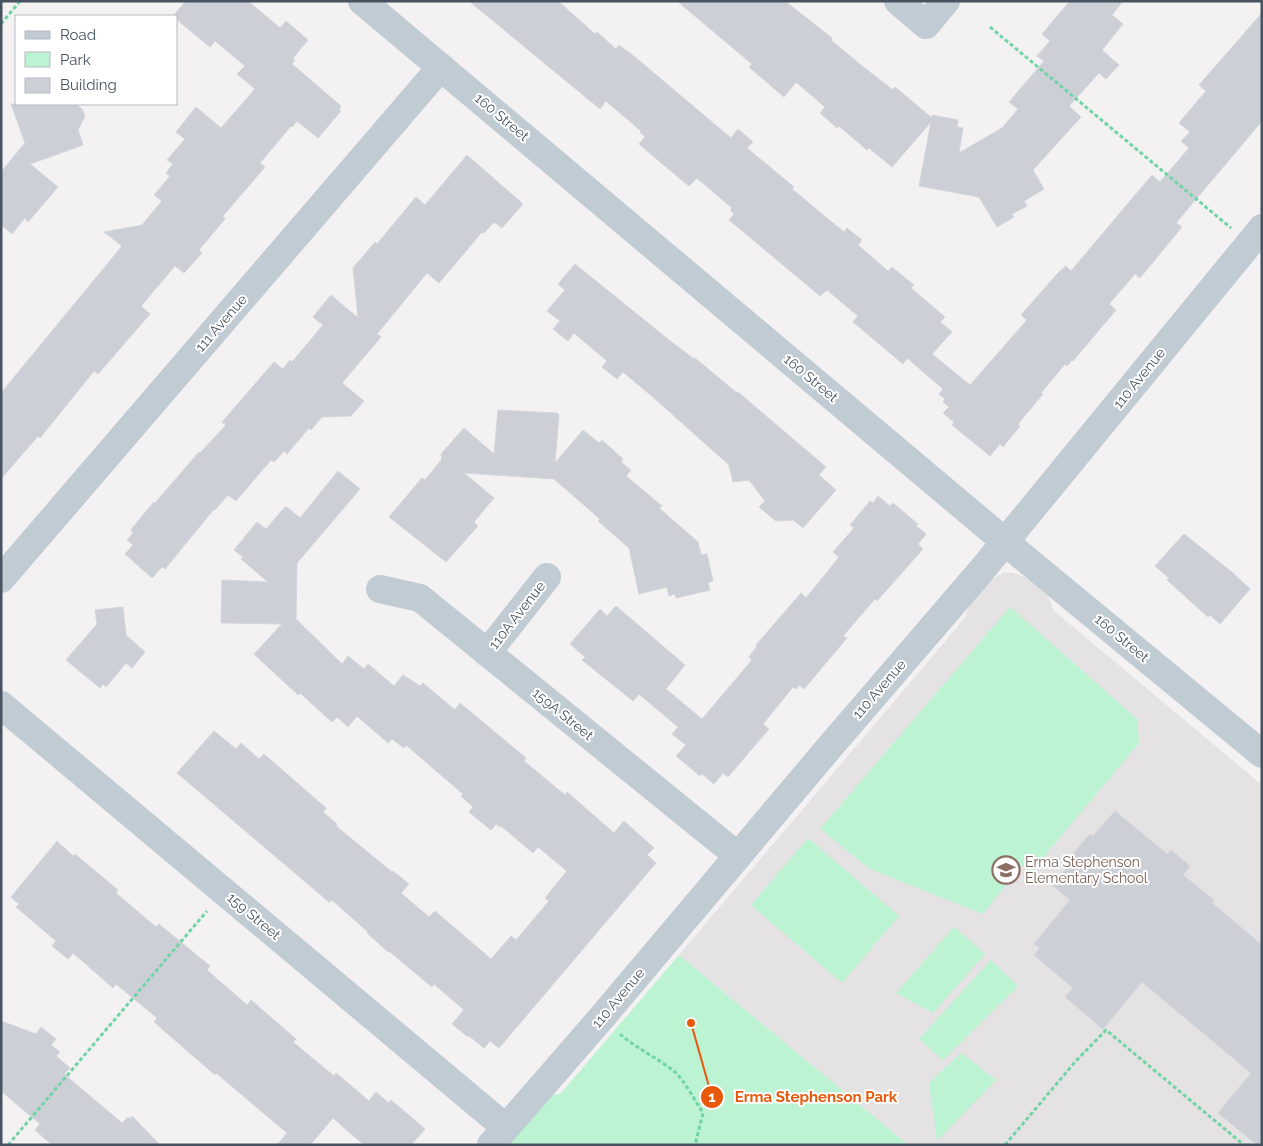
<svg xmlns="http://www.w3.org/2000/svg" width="1263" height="1146" viewBox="0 0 1263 1146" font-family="Raleway,sans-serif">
<rect width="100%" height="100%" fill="#f3f1f1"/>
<path fill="#e4e2e2" d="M 1003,573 L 1015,573 L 1028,579 L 1048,596 L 1054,611 L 1262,785 L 1262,1145 L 908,1145 L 679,955 L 965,618 L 969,605 L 991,580 Z"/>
<g fill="#bcf3d3">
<path d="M 1010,607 L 1137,719 L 1139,743 L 1031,872 L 1022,865 L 983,914 L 870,869 L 820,829 Z"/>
<path d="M 808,838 L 899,916 L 842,983 L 751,905 Z"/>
<path d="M 954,927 L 985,954 L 933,1013 L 896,993 Z"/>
<path d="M 679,955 L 908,1145 L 506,1145 L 550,1095 L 559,1094 L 562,1092 Z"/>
<path d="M 991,960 L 1018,986 L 943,1060 L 919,1039 Z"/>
<path d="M 961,1053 L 996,1080 L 937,1141 L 929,1083 Z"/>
</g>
<g fill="#cccfd6" stroke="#d4d6dd">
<path d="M 186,1 L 248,1 L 280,28 L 286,21 L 308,40 L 293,58 L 295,60 L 292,64 L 341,106 L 339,109 L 341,111 L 318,138 L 297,121 L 292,127 L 291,126 L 260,163 L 265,167 L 223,216 L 225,219 L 199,250 L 202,253 L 184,273 L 175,266 L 141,306 L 150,314 L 98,374 L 94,371 L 40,438 L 38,436 L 1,479 L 1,393 L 122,246 L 104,232 L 142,225 L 162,201 L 154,195 L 170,176 L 166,173 L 173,164 L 167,160 L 185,139 L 176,132 L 196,107 L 221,128 L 255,89 L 237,74 L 245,66 L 215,41 L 210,47 L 176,19 L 176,16 L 173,16 Z"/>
<path d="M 469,1 L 558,1 L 595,34 L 597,32 L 616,49 L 619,45 L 635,57 L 731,138 L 738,129 L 753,142 L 747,148 L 794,187 L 792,189 L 844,232 L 847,228 L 862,240 L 858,245 L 888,271 L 892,267 L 914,285 L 911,288 L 945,317 L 940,322 L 952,332 L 932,354 L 970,385 L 1027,320 L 1021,315 L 1058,273 L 1066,266 L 1071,271 L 1152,175 L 1160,182 L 1189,148 L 1181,141 L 1190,132 L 1179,123 L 1206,91 L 1199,85 L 1262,13 L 1262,121 L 1176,223 L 1182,227 L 1140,278 L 1135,274 L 1109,304 L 1116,310 L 1073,361 L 1072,360 L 1067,366 L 1065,364 L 1041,393 L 1043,394 L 1018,424 L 1020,426 L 1003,447 L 1000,444 L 990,456 L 952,425 L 954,422 L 943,413 L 949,407 L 943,402 L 945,399 L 939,394 L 943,389 L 907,358 L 903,364 L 853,322 L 858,316 L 827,290 L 820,296 L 729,220 L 734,214 L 730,210 L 732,208 L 697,178 L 689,186 L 660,162 L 639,144 L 645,137 L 640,132 L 641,131 L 606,101 L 600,109 Z"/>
<path d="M 677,1 L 785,1 L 832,38 L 831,40 L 861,65 L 893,90 L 895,87 L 932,118 L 932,115 L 958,120 L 957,127 L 963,128 L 959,153 L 1002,128 L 1018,109 L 1009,102 L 1044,61 L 1037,56 L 1050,41 L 1042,34 L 1070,1 L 1123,1 L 1112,15 L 1123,24 L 1102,50 L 1119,65 L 1106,79 L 1099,73 L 1069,106 L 1081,117 L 1033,170 L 1044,189 L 1024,201 L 1027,206 L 1012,214 L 1014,217 L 997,227 L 979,197 L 919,186 L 931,122 L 892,167 L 869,148 L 867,150 L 839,126 L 837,128 L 820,113 L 825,107 L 796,82 L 784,97 L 749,67 L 752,64 Z"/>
<path d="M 11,104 L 75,104 L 82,109 L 85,116 L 78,130 L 83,145 L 30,164 L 58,187 L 28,222 L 25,218 L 12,234 L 1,225 L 1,172 L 25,143 Z"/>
<path d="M 467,155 L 523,204 L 502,228 L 494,222 L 484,233 L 482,232 L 439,283 L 427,273 L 377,334 L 381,337 L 342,383 L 364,401 L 351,416 L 322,417 L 311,430 L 309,428 L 287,454 L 284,451 L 274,462 L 271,460 L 236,501 L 228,495 L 215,510 L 214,509 L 165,569 L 162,567 L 152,578 L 125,554 L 133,545 L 127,540 L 133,533 L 131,530 L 137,522 L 154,502 L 155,503 L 199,452 L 200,453 L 226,425 L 222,422 L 274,362 L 283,369 L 290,360 L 292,362 L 323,325 L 313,317 L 331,295 L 358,318 L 353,268 L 375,242 L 377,244 L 416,197 L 425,205 Z"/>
<path d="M 575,264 L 669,340 L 694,359 L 695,358 L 737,393 L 738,392 L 826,467 L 819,475 L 836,490 L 803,528 L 793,520 L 776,521 L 759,507 L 765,501 L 749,480 L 733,482 L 729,465 L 654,398 L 623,372 L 617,379 L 602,367 L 607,361 L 574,333 L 568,341 L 553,329 L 560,321 L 547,311 L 565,290 L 558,284 Z"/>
<path d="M 498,410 L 557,413 L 559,415 L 555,463 L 583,430 L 599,443 L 602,440 L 623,459 L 621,462 L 631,470 L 626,476 L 662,506 L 659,508 L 698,542 L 701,555 L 707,554 L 713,581 L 708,583 L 710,590 L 676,598 L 675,594 L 669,596 L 667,587 L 639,594 L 629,548 L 598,521 L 600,519 L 554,479 L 464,473 L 494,498 L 474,522 L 478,526 L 446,562 L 389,517 L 422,478 L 425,480 L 442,459 L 441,454 L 464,428 L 494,454 Z"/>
<path d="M 338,471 L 360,489 L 297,563 L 296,619 L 342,664 L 348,656 L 364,669 L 368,664 L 394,686 L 403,675 L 420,686 L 423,683 L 455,710 L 460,703 L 526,758 L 524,761 L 565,795 L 567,792 L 614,833 L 624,821 L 654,848 L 647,855 L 656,863 L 499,1048 L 490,1041 L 484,1048 L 469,1036 L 468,1037 L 452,1024 L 464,1010 L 434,984 L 432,987 L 389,951 L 388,952 L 367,933 L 368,932 L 332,900 L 329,902 L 177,773 L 214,731 L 236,749 L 241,743 L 259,759 L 264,754 L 326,808 L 323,812 L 337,824 L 336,826 L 392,872 L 393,871 L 409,884 L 401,893 L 429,917 L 435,911 L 491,959 L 511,936 L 516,940 L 549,901 L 545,898 L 567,871 L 538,847 L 533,853 L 501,826 L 500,827 L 496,824 L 491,830 L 469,812 L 473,807 L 461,796 L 463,794 L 406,745 L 404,748 L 392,739 L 388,743 L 357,716 L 348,727 L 337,717 L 332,722 L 300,693 L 298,695 L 254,654 L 282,624 L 221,623 L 222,580 L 268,582 L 241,559 L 243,557 L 234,550 L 257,522 L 266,529 L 285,507 L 287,507 L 300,518 Z"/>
<path d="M 878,496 L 890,506 L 893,503 L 918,524 L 916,526 L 926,534 L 918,544 L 923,549 L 877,601 L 875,599 L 843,636 L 847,638 L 804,689 L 799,685 L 796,689 L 793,687 L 763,724 L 769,729 L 728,777 L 723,773 L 714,784 L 702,774 L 700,776 L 676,756 L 686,745 L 672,734 L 678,727 L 639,694 L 633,701 L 582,660 L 585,657 L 570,644 L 600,609 L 607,616 L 616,606 L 685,665 L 666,689 L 702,719 L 752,660 L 749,657 L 757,646 L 756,645 L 801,593 L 806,598 L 832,566 L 839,557 L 833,552 L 854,528 L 850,525 L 870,501 L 873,503 Z"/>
<path d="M 1184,534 L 1233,573 L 1250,589 L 1220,624 L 1210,615 L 1208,617 L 1188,599 L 1167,580 L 1169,578 L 1155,566 Z"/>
<path d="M 123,607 L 126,635 L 145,652 L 132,668 L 126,663 L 106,687 L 103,684 L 100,688 L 66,660 L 97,624 L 95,610 Z"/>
<path d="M 1115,811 L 1167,854 L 1171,850 L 1190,866 L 1183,875 L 1214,900 L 1212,903 L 1262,945 L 1262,1145 L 1257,1145 L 1218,1113 L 1251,1073 L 1142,982 L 1103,1029 L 1065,997 L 1073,988 L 1034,955 L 1040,948 L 1034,944 L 1070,900 L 1052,885 L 1074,860 L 1070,857 L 1090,834 L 1093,836 Z"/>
<path d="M 57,841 L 73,856 L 75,854 L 118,890 L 116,893 L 156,927 L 159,924 L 210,966 L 207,970 L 247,1005 L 251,1000 L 296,1039 L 293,1042 L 334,1076 L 336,1073 L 369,1101 L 376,1092 L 389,1103 L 391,1100 L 425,1129 L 411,1145 L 364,1145 L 333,1118 L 310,1145 L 277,1145 L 287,1133 L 216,1073 L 215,1075 L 154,1022 L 157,1018 L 116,984 L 113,988 L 73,953 L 68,959 L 52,946 L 56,941 L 16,907 L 19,904 L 11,897 Z"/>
<path d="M 1,1021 L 36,1034 L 41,1027 L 56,1039 L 51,1045 L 60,1052 L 56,1056 L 70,1068 L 64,1074 L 122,1123 L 128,1117 L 130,1119 L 132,1116 L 160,1145 L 52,1145 L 35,1130 L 40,1124 L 1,1091 Z"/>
</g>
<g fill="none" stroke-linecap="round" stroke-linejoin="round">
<g stroke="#71d4a6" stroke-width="3" stroke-dasharray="4 2.5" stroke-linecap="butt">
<path d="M 1,24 L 20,1"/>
<path d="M 990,27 L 1231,228"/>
<path d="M 620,1034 C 637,1049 658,1058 675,1072 C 684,1080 696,1102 703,1113 L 695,1145"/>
<path d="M 8,1145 L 207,911"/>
<path d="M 1005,1145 L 1075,1062 L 1106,1030 L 1244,1145"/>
</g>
<g stroke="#c0cbd3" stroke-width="28">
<path d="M 362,1 L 1022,556 L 1262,754"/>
<path d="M 898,1 L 926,25 L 946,1"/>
<path d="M 1,579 L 441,67"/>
<path d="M 380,589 L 420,598 L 738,856"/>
<path d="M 487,653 L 547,577"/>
<path d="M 1,705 L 505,1127"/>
<path d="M 491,1145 L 603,1016 L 828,749 L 981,571 L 1262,228"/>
</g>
</g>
<defs>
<g id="school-ring" transform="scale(1.4375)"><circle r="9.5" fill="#fff" stroke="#8d6e63" stroke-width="1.5"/><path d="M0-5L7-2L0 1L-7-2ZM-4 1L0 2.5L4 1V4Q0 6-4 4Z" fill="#8d6e63"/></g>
</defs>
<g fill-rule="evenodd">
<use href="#school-ring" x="1006" y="870"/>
</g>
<g text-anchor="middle" stroke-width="4" stroke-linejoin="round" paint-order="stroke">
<g font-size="14" fill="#475360" stroke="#fff">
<text transform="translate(502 117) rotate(40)" y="5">160 Street</text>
<text transform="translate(221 323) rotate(-49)" y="5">111 Avenue</text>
<text transform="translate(811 378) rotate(40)" y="5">160 Street</text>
<text transform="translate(1139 378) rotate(-51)" y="5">110 Avenue</text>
<text transform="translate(517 615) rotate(-52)" y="5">110A Avenue</text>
<text transform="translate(1122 638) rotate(40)" y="5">160 Street</text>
<text transform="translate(879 689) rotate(-49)" y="5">110 Avenue</text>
<text transform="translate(563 714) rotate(39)" y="5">159A Street</text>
<text transform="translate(254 916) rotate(40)" y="5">159 Street</text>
<text transform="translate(618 998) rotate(-50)" y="5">110 Avenue</text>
</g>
<g font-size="14" fill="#785e54" stroke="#fff" text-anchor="start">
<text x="1025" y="867">Erma Stephenson<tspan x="1025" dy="16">Elementary School</tspan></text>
</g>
</g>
<path fill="none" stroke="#e8590c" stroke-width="2" d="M691 1023L712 1097"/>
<g fill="#e8590c" stroke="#fff" stroke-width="2">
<circle cx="691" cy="1023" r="5"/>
<circle cx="712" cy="1097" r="12"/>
</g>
<g font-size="15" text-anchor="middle" font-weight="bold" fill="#fff">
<text x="712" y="1102">1</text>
</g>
<g font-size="15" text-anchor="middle" font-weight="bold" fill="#e8590c" stroke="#fff" stroke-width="4" stroke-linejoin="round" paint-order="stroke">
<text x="816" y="1102">Erma Stephenson Park</text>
</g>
<rect width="1263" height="1146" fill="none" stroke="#475360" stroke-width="5"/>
<rect x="15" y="15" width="162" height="90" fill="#ffffff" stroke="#b5babf"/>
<rect x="25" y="31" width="25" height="8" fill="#c0cbd3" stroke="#b5babf"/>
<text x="60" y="40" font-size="15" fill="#475360">Road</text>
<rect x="25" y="52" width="25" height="15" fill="#bcf3d3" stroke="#b5babf"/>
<text x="60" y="65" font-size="15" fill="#475360">Park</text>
<rect x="25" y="78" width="25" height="15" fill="#cccfd6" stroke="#b5babf"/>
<text x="60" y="90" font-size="15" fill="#475360">Building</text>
</svg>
